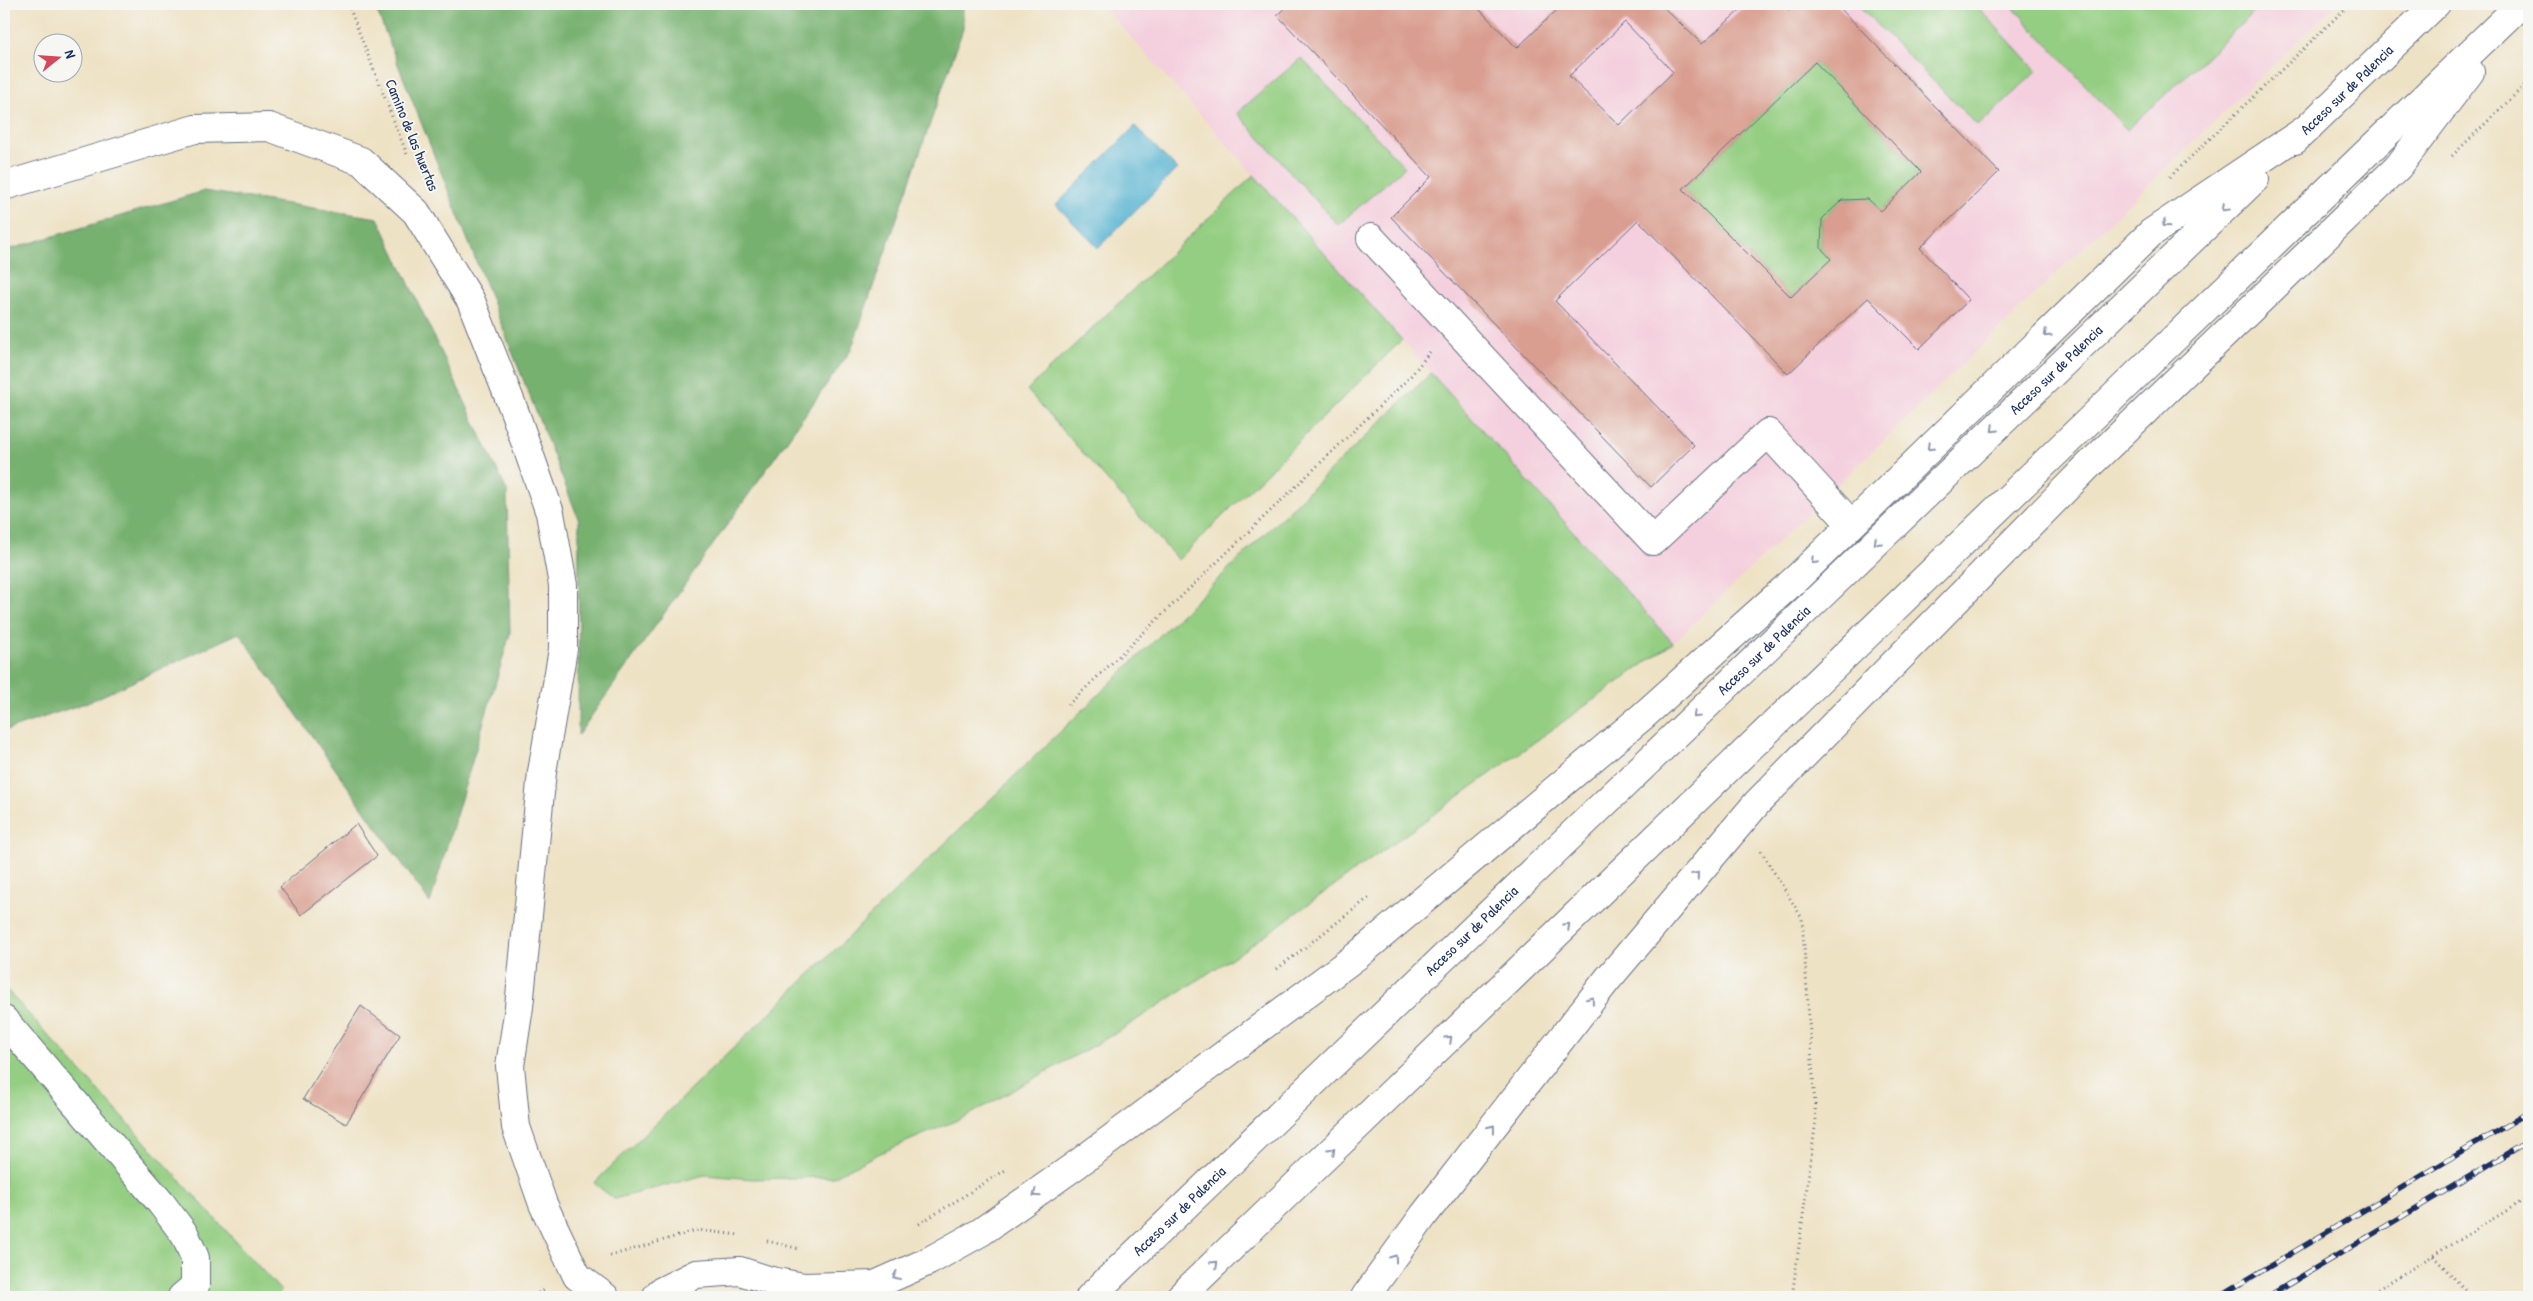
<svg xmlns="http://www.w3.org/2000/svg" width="2533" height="1301" viewBox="0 0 2533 1301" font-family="'Patrick Hand',sans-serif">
<rect width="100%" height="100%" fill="#f6f6f2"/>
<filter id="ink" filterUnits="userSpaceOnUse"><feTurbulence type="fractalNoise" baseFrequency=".02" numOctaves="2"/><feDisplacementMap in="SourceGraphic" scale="10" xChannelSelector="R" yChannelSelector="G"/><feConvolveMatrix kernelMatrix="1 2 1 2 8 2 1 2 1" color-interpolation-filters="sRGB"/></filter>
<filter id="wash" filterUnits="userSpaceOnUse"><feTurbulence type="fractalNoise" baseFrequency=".0096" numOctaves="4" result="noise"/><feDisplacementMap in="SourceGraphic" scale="20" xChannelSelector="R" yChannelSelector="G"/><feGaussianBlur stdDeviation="1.12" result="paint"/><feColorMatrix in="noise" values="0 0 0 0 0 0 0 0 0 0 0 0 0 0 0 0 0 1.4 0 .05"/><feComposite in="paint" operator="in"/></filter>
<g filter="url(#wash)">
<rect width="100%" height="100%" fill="#eee2c4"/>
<path fill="#f4cfdd" d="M 1101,4 L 2336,4 L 1673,643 Z"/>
<g fill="#94ce82" stroke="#587e70">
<path d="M 1857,4 L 1975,4 L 2037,71 L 1978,126 Z"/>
<path d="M 2010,4 L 2263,4 L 2127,130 Z"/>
<path d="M 1301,58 L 1405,167 L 1338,225 L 1237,113 Z"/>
<path d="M 1815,62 L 1921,172 L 1881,211 L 1868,199 L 1842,200 L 1822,219 L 1821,248 L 1831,259 L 1791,297 L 1683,189 Z"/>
<path d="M 1254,175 L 1402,340 L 1178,560 L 1027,390 Z"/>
<path d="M 1431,373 L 1673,643 L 1247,948 L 1121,1030 L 969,1115 L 876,1155 L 833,1177 L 753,1179 L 705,1175 L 614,1199 L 594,1183 Z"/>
<path d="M 4,987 L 281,1291 L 277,1297 L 4,1297 Z"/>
</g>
<g fill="#77b170" stroke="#497067">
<path d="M 374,4 L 963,4 L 963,29 L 851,350 L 578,735 L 579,520 Z"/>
<path d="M 204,191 L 378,218 L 507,491 L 510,634 L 430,903 L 239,633 L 91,701 L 4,731 L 4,251 Z"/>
</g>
<path fill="#52b2d1" stroke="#367098" d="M 1135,126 L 1177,169 L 1098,248 L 1056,205 Z"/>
<g id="blocks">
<g fill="#d99e90" fill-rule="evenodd">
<path d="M 1289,4 L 1474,4 L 1517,48 L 1563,4 L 1660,4 L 1702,44 L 1747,4 L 1782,4 L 1789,10 L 1796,4 L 1836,4 L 1999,172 L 1920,248 L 1969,300 L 1919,349 L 1868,298 L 1788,374 L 1638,220 L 1555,301 L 1694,445 L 1651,487 L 1391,217 L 1431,177 L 1277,15 ZM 1625,22 L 1673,72 L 1619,125 L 1569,76 ZM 1815,62 L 1921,172 L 1881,211 L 1868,199 L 1842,200 L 1822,219 L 1821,248 L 1831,259 L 1791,297 L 1683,189 Z"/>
<path d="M 356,824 L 377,856 L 301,915 L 280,887 Z"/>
<path d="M 361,1006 L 400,1035 L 346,1124 L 303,1099 Z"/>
</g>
</g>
</g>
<g filter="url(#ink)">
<use href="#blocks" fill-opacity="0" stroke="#656e82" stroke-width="1"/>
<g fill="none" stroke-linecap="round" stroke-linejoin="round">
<g stroke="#656e82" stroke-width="30">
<g id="minor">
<path d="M 4,186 L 195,129 L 269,127 L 361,161 L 416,212 L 471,301 L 515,413 L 550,513 L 563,585 L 563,649 L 542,772 L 519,1007 L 510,1066 L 516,1127 L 543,1204 L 577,1276 L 605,1297"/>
<path d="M 1371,238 L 1653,541 L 1768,433 L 1851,524"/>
<path d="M 4,1020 L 161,1203 L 185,1235 L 195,1258 L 195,1286 L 182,1297"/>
<path d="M 656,1297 L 660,1292 L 696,1274 L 740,1271 L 771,1281 L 791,1295"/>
</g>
</g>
<g stroke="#656e82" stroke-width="30">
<g id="highway">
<path id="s1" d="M 2295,140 L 2436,4"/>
<path d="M 771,1281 L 804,1287 L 875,1285 L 929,1261 L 981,1232 L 1076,1165 L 1358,955 L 1643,716 L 1798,577 L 2151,233 L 2308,128"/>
<path id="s2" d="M 1090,1297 L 2255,179"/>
<path d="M 1180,1297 L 2521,4"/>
<path d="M 1365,1297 L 1424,1215 L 1607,980 L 1757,803 L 2086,468 L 2398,167 L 2470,72"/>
</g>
</g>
<g stroke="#656e82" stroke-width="3" stroke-dasharray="1 4" stroke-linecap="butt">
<path d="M 348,4 L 408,157"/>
<path d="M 2452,156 L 2529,81"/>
<path d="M 2170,177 L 2350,4"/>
<path d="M 1068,705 L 1409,378 L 1430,352"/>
<path d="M 1761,851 L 1802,918 L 1816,1120 L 1792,1297"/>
<path d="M 1277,969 L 1371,896"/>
<path d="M 919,1224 L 1007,1169"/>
<path d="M 767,1241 L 800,1249"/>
<path d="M 610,1256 L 698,1230 L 739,1235"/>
<path d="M 2433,1256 L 2472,1297"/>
<path d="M 529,1297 L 547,1289"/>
<path d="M 2365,1297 L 2529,1197"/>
</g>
<use href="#minor" stroke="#fff" stroke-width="28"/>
<use href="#highway" stroke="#fff" stroke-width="28"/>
<g stroke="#1b2f5e" stroke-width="5.5">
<g id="rail">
<path d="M 2218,1297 L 2529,1112"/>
<path d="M 2267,1297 L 2529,1141"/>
</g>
</g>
<use href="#rail" stroke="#f6f6f2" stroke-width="4" stroke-dasharray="11" stroke-linecap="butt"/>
</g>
<defs><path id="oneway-chevron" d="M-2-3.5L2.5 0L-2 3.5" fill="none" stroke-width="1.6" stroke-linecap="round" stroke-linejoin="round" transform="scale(1.25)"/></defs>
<g stroke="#8d97ae">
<use href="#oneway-chevron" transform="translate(2225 208) rotate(136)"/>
<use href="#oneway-chevron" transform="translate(2165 224) rotate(146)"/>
<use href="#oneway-chevron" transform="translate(2047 334) rotate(136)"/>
<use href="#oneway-chevron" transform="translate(1994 429) rotate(136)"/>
<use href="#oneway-chevron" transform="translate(1930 447) rotate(136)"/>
<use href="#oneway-chevron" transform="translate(1877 542) rotate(136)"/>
<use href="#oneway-chevron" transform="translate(1814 561) rotate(135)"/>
<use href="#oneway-chevron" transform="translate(1696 715) rotate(136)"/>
<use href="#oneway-chevron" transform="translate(1696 875) rotate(-50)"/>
<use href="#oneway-chevron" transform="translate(1567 926) rotate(-44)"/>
<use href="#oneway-chevron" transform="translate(1591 1000) rotate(-52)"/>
<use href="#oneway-chevron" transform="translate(1449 1039) rotate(-44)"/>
<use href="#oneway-chevron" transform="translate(1492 1128) rotate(-52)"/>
<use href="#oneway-chevron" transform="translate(1332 1151) rotate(-44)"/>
<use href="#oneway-chevron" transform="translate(1036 1194) rotate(145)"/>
<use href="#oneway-chevron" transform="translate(1394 1258) rotate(-54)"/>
<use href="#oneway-chevron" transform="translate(1215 1264) rotate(-44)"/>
<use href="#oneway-chevron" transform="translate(896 1276) rotate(156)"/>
</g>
</g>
<g text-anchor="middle" stroke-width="4" stroke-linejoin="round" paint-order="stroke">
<g font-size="15" fill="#1b2f5e" stroke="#f6f6f2">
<text dy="5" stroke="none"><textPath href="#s1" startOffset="72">Acceso sur de Palencia</textPath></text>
<text transform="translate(412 135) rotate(68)" y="5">Camino de las huertas</text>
<text dy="5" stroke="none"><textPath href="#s2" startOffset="1339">Acceso sur de Palencia</textPath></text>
<text dy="5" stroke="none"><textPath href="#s2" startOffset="934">Acceso sur de Palencia</textPath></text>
<text dy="5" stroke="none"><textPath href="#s2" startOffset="529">Acceso sur de Palencia</textPath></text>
<text dy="5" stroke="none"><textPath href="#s2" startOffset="124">Acceso sur de Palencia</textPath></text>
</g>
</g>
<rect width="2533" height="1301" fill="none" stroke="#f6f6f2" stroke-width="20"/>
<g transform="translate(58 58) rotate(73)"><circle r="24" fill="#f6f6f2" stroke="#9ea6b7"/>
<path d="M0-4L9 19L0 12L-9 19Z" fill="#d1495b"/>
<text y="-8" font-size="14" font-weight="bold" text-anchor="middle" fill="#1b2f5e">N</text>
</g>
</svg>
